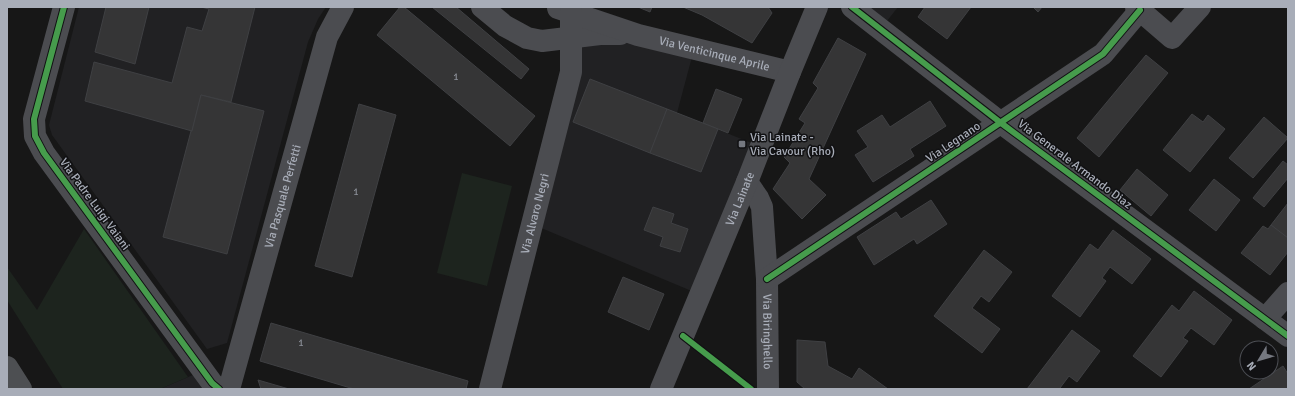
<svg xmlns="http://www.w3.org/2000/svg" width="1295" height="396" viewBox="0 0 1295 396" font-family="Signika,sans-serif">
<rect width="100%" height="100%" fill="#171717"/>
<g fill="#212123">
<path d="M 79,7 L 326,7 L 318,19 L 308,42 L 227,343 L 207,349 L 52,135 L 49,125 L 51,117 Z"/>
<path d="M 858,7 L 898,7 L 883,26 Z"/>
<path d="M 636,40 L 693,53 L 677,113 L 754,144 L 694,292 L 534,225 L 575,42 Z"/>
<path d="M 200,372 L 214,389 L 160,389 Z"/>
</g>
<g fill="#1d241e">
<path d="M 462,173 L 512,186 L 487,286 L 437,273 Z"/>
<path d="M 84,229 L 188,377 L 160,389 L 63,389 L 7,300 L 7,267 L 37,310 Z"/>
</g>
<g fill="#353536" stroke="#3f4043">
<path d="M 106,7 L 149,7 L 135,64 L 95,52 Z"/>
<path d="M 201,7 L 255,7 L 231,102 L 201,95 L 192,131 L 85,101 L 94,62 L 172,83 L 187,27 L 202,31 L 209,9 Z"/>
<path d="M 400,7 L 404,7 L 535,116 L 510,146 L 377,35 Z"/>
<path d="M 432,7 L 456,7 L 529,69 L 521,79 Z"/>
<path d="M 638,7 L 652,7 L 650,12 Z"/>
<path d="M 683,7 L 768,7 L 772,13 L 752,43 L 702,15 Z"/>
<path d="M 925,7 L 971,7 L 947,39 L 918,17 Z"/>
<path d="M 1033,7 L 1042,7 L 1038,12 Z"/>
<path d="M 838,38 L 866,54 L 809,179 L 826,195 L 802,219 L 773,189 L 790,163 L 784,157 L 805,123 L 799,119 L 818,88 L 813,83 Z"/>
<path d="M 1146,55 L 1168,73 L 1099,157 L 1077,138 Z"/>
<path d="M 590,79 L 667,109 L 650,153 L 573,122 Z"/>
<path d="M 716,89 L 742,99 L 728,133 L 703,123 Z"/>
<path d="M 201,95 L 264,111 L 227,254 L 163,237 L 191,131 L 192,131 Z"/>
<path d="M 930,101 L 946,126 L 910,149 L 914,156 L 873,182 L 855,155 L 868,147 L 857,131 L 882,115 L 890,127 Z"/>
<path d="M 359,104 L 396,115 L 352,277 L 315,266 Z"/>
<path d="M 667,109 L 718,129 L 701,172 L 650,153 Z"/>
<path d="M 1192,114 L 1203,122 L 1208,115 L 1225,129 L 1190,172 L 1163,150 Z"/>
<path d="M 1264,117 L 1288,138 L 1253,178 L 1229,158 Z"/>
<path d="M 1283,161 L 1288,165 L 1288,178 L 1264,207 L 1253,198 Z"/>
<path d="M 1137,169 L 1168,195 L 1151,216 L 1120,190 Z"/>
<path d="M 1214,179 L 1240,200 L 1216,231 L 1189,210 Z"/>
<path d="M 931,200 L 947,224 L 917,244 L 914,239 L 874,265 L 857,237 L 896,212 L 901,219 Z"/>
<path d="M 1288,203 L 1288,238 L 1271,225 Z"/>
<path d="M 653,207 L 674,214 L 671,223 L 688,229 L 680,252 L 660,246 L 663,237 L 644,230 Z"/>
<path d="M 1271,225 L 1288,238 L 1288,252 L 1270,275 L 1241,253 L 1263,226 L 1268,229 Z"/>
<path d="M 1113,230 L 1151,259 L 1132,284 L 1110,267 L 1102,278 L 1106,281 L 1080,317 L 1052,296 L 1090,244 L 1098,250 Z"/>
<path d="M 984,250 L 1012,272 L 989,302 L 981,296 L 972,308 L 1000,329 L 982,353 L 934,316 Z"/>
<path d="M 623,277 L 664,294 L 649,330 L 608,312 Z"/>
<path d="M 1194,291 L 1232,320 L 1214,345 L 1191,328 L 1183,338 L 1188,341 L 1161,377 L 1133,356 L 1172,305 L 1179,311 Z"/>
<path d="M 271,323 L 468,381 L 466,389 L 354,389 L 260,361 Z"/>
<path d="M 1072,330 L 1100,351 L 1077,382 L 1069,376 L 1060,388 L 1062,389 L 1027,389 Z"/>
<path d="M 797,340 L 825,342 L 828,366 L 852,379 L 859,368 L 888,389 L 805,389 L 797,382 Z"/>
<path d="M 1283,366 L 1288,374 L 1288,389 L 1249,389 Z"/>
<path d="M 258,380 L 289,389 L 261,389 Z"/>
</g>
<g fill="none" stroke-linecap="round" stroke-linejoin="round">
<g stroke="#4b4c50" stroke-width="22">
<path d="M 64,7 L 34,119 L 35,136 L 44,153 L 212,383 L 219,389"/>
<path d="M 482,7 L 505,26 L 527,38 L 542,41 L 600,34 L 620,34"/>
<path d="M 852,7 L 1001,123 L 1288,336"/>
<path d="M 1136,7 L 1172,38 L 1200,7"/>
<path id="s1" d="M 558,8 L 638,35 L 790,72"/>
<path id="s2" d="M 747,182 L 758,198 L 762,207 L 767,279 L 768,389"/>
<path d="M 767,279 L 1103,54 L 1140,10"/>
<path d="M 1265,319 L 1288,293"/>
<path id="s3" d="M 229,389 L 327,37 L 343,7"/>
<path id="s4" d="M 490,389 L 571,72 L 571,12"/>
<path id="s5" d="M 661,389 L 747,182 L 790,72 L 817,7"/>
</g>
<path stroke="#4d4f52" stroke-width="22" d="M 7,367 L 21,389"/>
<g stroke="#111113" stroke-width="8">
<g id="cycleway">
<path d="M 64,7 L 34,119 L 35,136 L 44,153 L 212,383 L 219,389"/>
<path d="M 852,7 L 1001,123 L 1288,336"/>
<path d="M 767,279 L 1103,54 L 1140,10"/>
<path d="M 683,336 L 751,389"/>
</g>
</g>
<use href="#cycleway" stroke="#469c4c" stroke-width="6"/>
</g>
<rect fill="#757880" stroke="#111113" stroke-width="1.5" x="738" y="140" width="8" height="8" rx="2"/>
<g text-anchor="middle" stroke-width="3" stroke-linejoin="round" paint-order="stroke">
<g font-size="10" fill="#8b8f98">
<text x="456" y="80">1</text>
<text x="356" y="195">1</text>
<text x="301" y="346">1</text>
</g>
<g font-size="12" fill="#a8adb8" stroke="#111113">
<text dy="4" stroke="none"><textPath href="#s1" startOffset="163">Via Venticinque Aprile</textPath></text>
<text transform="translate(953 142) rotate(-34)" y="4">Via Legnano</text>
<text transform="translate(1075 164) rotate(37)" y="4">Via Generale Armando Diaz</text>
<text dy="4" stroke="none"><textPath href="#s3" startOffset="200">Via Pasquale Perfetti</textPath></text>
<text dy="4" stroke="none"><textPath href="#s5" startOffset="206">Via Lainate</textPath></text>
<text transform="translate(95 204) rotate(54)" y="4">Via Padre Luigi Vaiani</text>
<text dy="4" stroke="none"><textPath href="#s4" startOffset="181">Via Alvaro Negri</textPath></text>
<text dy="4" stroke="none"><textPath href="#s2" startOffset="154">Via Biringhello</textPath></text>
</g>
<g font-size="12" fill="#a8adb8" stroke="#111113" text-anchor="start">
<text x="750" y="141">Via Lainate -<tspan x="750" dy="14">Via Cavour (Rho)</tspan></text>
</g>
</g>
<rect width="1295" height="396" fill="none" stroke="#a8adb8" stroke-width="16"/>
<g transform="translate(1259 360) rotate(232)"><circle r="19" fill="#111113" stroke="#4d4f55"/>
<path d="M0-3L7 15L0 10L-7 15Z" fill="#757880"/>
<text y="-6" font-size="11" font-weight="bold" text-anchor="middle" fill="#a8adb8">N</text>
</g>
</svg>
